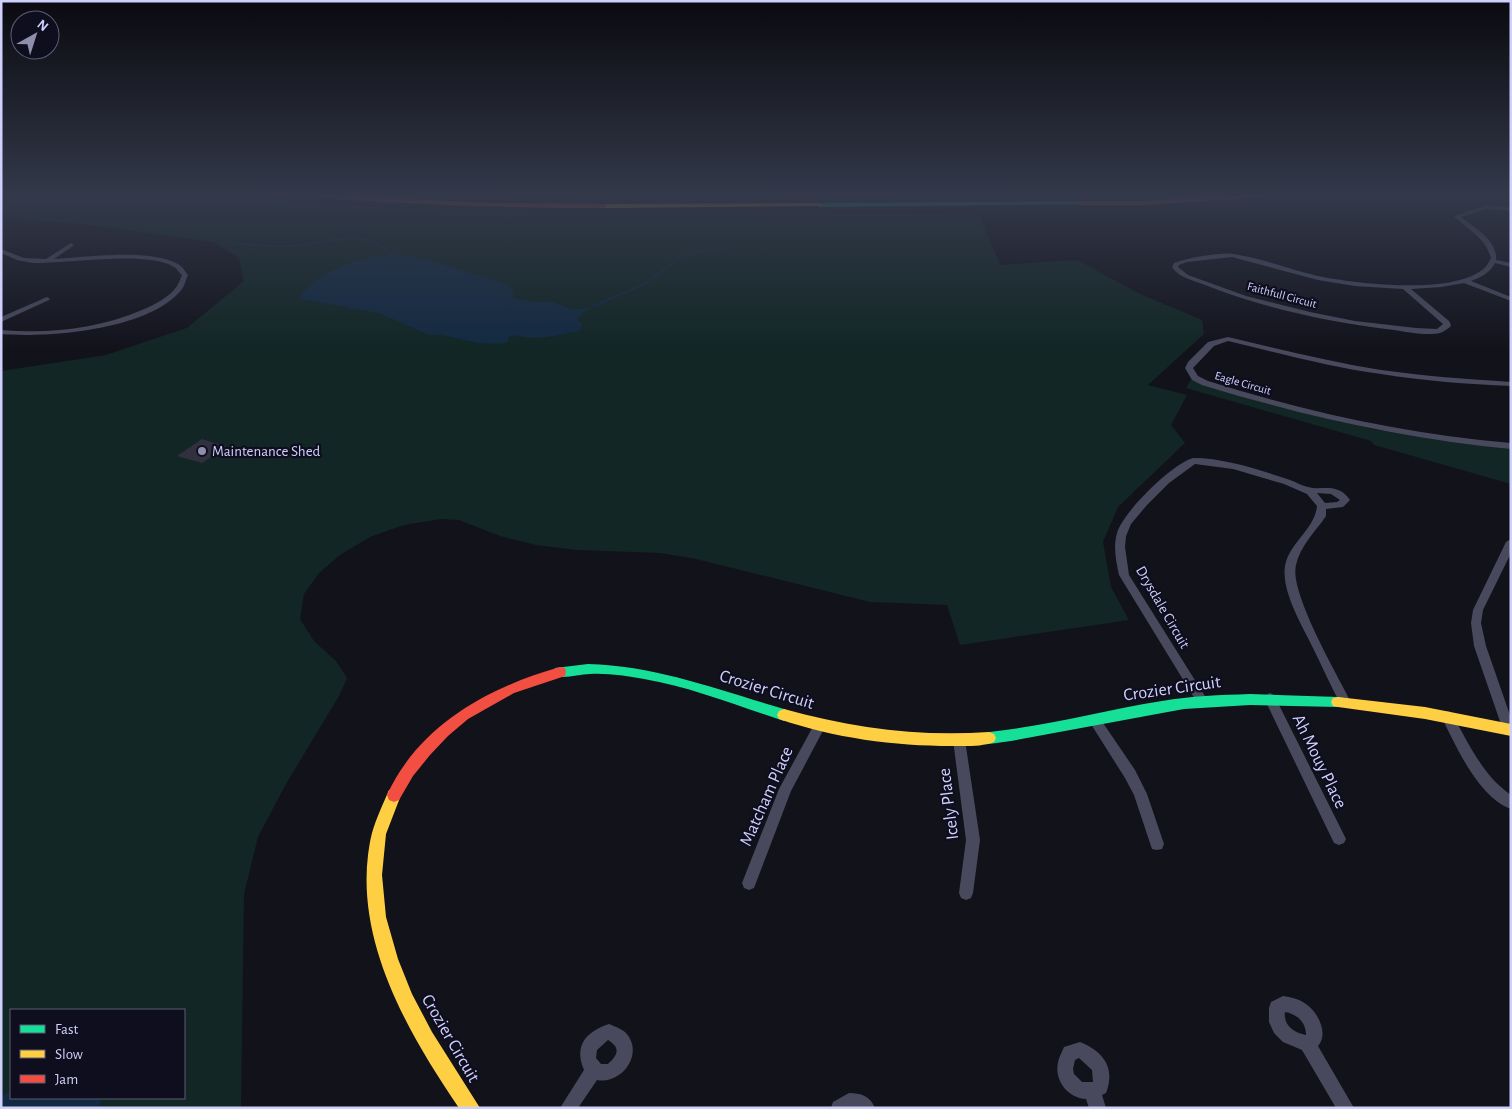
<svg xmlns="http://www.w3.org/2000/svg" width="1512" height="1109" viewBox="0 0 1512 1109" font-family="'Alegreya Sans',sans-serif">
<rect width="100%" height="100%" fill="#12121b"/>
<g fill="#122625" fill-rule="evenodd">
<path d="M 1,195 L 231,195 L 347,206 L 480,210 L 979,215 L 1000,265 L 1077,260 L 1140,294 L 1202,320 L 1204,334 L 1148,385 L 1187,395 L 1171,425 L 1185,443 L 1118,507 L 1103,542 L 1111,587 L 1129,620 L 960,645 L 947,605 L 870,602 L 696,559 L 660,553 L 577,550 L 536,545 L 500,536 L 459,520 L 441,519 L 404,525 L 370,537 L 340,555 L 319,573 L 304,594 L 300,619 L 314,641 L 336,661 L 347,678 L 339,696 L 286,784 L 258,837 L 244,894 L 241,1108 L 1,1108 L 1,371 L 106,355 L 187,328 L 244,281 L 239,258 L 213,242 L 92,225 L 1,218 ZM 11,1010 L 184,1010 L 184,1098 L 11,1098 Z"/>
<path d="M 1191,380 L 1271,405 L 1377,430 L 1511,448 L 1511,484 L 1374,445 L 1371,441 L 1186,388 Z"/>
</g>
<g fill="#122a41">
<path d="M 391,254 C 418,256 444,265 470,273 C 483,277 500,279 511,288 C 515,291 512,294 514,298 L 532,302 L 553,302 L 573,310 L 594,307 L 582,313 L 578,320 L 583,325 L 579,331 C 562,334 542,340 524,337 C 518,336 515,334 509,337 L 508,342 L 501,344 L 477,343 L 442,335 L 429,335 L 379,313 L 300,299 C 308,273 366,256 391,254 Z"/>
<path d="M 11,1090 L 11,1098 L 101,1098 L 100,1108 L 1,1108 L 1,1097 Z"/>
</g>
<g fill="none" stroke-linecap="round" stroke-linejoin="round">
<g stroke="#122a41" stroke-width="2">
<path d="M 232,243 C 251,245 271,247 291,246 C 324,245 365,225 391,254"/>
<path d="M 594,306 L 645,284 L 683,255 L 728,246"/>
</g>
<path stroke="#122a41" stroke-width="2.5" d="M 593,306 L 597,304"/>
</g>
<path fill="#30303e" d="M 202,439 L 227,447 L 202,463 L 177,456 Z"/>
<g fill="none" stroke-linecap="round" stroke-linejoin="round">
<g fill="#48495c" fill-rule="evenodd">
<path d="M 1487,205 L 1511,207 L 1511,211 L 1487,209 L 1461,217 C 1474,227 1498,241 1496,260 L 1511,263 L 1511,267 L 1495,263 C 1490,273 1481,277 1471,281 L 1511,297 L 1511,301 L 1464,283 L 1441,287 L 1411,289 L 1449,321 L 1451,325 L 1450,327 C 1447,329 1443,332 1440,333 C 1428,336 1406,332 1394,330 C 1329,322 1266,309 1205,285 C 1193,280 1179,278 1172,267 L 1174,263 C 1187,258 1220,252 1233,254 C 1262,258 1290,270 1318,276 C 1356,284 1446,294 1479,272 C 1485,269 1488,264 1491,258 C 1486,238 1468,230 1454,216 ZM 1232,257 L 1318,280 L 1355,286 L 1403,289 L 1443,324 L 1437,329 L 1416,328 L 1355,321 L 1310,312 L 1246,296 L 1188,275 L 1178,267 L 1179,265 L 1187,262 Z"/>
<path d="M 71,243 L 74,245 L 73,246 L 54,259 C 87,257 149,248 178,264 C 182,266 185,271 188,275 C 186,279 185,285 182,289 C 150,330 49,338 1,334 L 1,330 C 50,334 97,329 142,310 C 154,305 170,297 177,286 C 179,283 180,279 182,275 C 179,273 177,268 174,267 C 148,250 66,264 33,263 L 17,260 L 1,253 L 1,249 L 24,258 L 46,259 Z"/>
<path d="M 47,297 L 50,299 L 49,300 L 1,322 L 1,317 Z"/>
<path d="M 1228,337 C 1279,349 1330,362 1381,370 C 1424,376 1467,379 1511,382 L 1511,386 C 1467,384 1424,381 1381,374 C 1330,367 1279,353 1228,341 L 1214,346 L 1193,368 L 1198,376 L 1208,381 C 1307,412 1407,434 1511,443 L 1511,449 C 1405,439 1303,416 1202,385 L 1192,380 L 1185,368 L 1188,362 L 1208,342 Z"/>
<path d="M 1193,458 C 1225,458 1260,470 1290,480 C 1296,482 1302,486 1308,487 C 1318,490 1328,486 1338,490 C 1344,492 1346,495 1350,500 L 1343,507 L 1326,509 L 1326,516 C 1316,531 1300,546 1296,565 C 1289,592 1337,674 1351,702 L 1349,705 L 1345,707 L 1341,705 C 1331,687 1323,668 1314,650 C 1303,627 1281,592 1285,566 C 1289,543 1315,529 1317,506 L 1307,494 L 1284,484 L 1233,469 L 1195,464 L 1169,483 L 1147,505 L 1131,524 L 1126,536 L 1125,547 L 1129,575 L 1208,701 L 1206,704 L 1202,706 L 1198,704 L 1119,575 C 1116,561 1113,547 1117,533 C 1123,512 1172,464 1193,458 ZM 1317,493 L 1331,494 L 1340,500 L 1337,502 L 1325,503 Z"/>
<path d="M 1511,539 L 1511,553 L 1483,610 L 1481,623 L 1486,646 L 1511,718 L 1511,734 L 1505,734 L 1503,730 L 1474,646 L 1471,623 L 1473,610 L 1506,542 Z"/>
<path d="M 1270,693 L 1274,695 L 1346,839 L 1344,843 L 1339,845 L 1334,843 L 1264,698 L 1266,695 Z"/>
<path d="M 1447,711 L 1451,712 C 1468,742 1482,775 1511,795 L 1511,809 C 1478,797 1456,746 1441,716 L 1443,712 Z"/>
<path d="M 1095,716 L 1099,717 L 1135,770 L 1147,794 L 1164,844 L 1162,849 L 1157,850 L 1152,849 L 1134,795 L 1125,778 L 1089,721 L 1091,717 Z"/>
<path d="M 820,720 L 824,721 L 826,725 L 791,791 L 754,888 L 749,890 L 744,888 L 742,883 L 779,789 L 816,721 Z"/>
<path d="M 959,735 L 963,736 L 965,740 L 980,840 L 973,893 L 971,898 L 966,900 L 961,898 L 959,893 L 966,840 L 953,740 L 955,736 Z"/>
<path d="M 1283,996 C 1291,997 1299,999 1306,1004 C 1318,1012 1329,1034 1318,1046 L 1354,1108 L 1336,1108 L 1302,1050 L 1283,1042 L 1274,1033 L 1269,1022 L 1269,1008 L 1271,1002 ZM 1285,1012 C 1297,1014 1306,1022 1306,1035 C 1294,1033 1283,1025 1285,1012 Z"/>
<path d="M 609,1024 C 614,1026 622,1029 626,1033 C 645,1054 621,1085 597,1080 L 578,1108 L 560,1108 L 584,1070 C 574,1046 585,1032 609,1024 ZM 608,1040 C 621,1048 618,1055 608,1064 L 601,1064 L 596,1058 L 597,1050 Z"/>
<path d="M 1080,1042 C 1103,1051 1116,1068 1106,1093 L 1102,1095 L 1106,1108 L 1089,1108 L 1086,1099 C 1068,1098 1054,1081 1058,1062 C 1059,1057 1062,1052 1064,1047 ZM 1079,1058 L 1092,1070 L 1093,1082 L 1082,1082 L 1074,1074 L 1073,1069 L 1075,1060 Z"/>
<path d="M 849,1093 C 861,1093 870,1096 875,1108 L 831,1108 L 833,1102 Z"/>
</g>
<g fill="#16e098" fill-rule="evenodd">
<path d="M 1078,201 L 1080,202 L 1080,204 L 819,207 L 816,205 L 819,203 Z"/>
<path d="M 588,664 C 658,666 718,690 784,709 L 789,711 L 791,715 L 789,719 L 784,721 C 738,706 691,687 644,679 C 626,676 608,673 590,674 C 579,674 566,679 555,676 L 554,672 L 555,668 Z"/>
<path d="M 1250,694 L 1338,697 L 1343,698 L 1345,702 L 1343,706 L 1338,707 L 1250,705 L 1184,709 L 1011,741 L 989,744 L 984,742 L 982,738 L 984,734 L 989,732 C 1048,726 1104,710 1162,701 C 1191,696 1220,695 1250,694 Z"/>
</g>
<g fill="#ffcf43" fill-rule="evenodd">
<path d="M 819,203 L 822,205 L 821,206 L 604,208 L 601,206 L 604,204 Z"/>
<path d="M 1338,697 L 1425,707 L 1511,724 L 1511,736 L 1425,719 L 1338,707 L 1333,706 L 1331,702 L 1333,698 Z"/>
<path d="M 784,709 C 852,728 919,737 989,732 L 994,734 L 996,738 L 994,742 C 981,747 966,746 952,746 C 894,746 834,738 779,719 L 777,715 L 779,711 Z"/>
<path d="M 394,788 L 399,790 L 401,795 L 386,834 L 382,875 L 386,917 L 398,959 L 412,994 L 432,1032 L 480,1108 L 459,1108 C 410,1036 357,946 368,855 C 369,848 370,840 372,833 C 376,819 383,804 389,790 Z"/>
</g>
<g fill="#f24e42" fill-rule="evenodd">
<path d="M 316,195 L 497,203 L 604,204 L 607,206 L 604,208 C 527,208 449,206 372,201 C 359,200 326,200 316,195 Z"/>
<path d="M 1235,195 L 1269,195 L 1266,197 L 1144,205 L 1078,205 L 1075,203 L 1078,201 L 1144,201 Z"/>
<path d="M 560,667 L 565,668 L 566,672 L 565,676 L 514,693 L 468,719 L 448,736 L 430,755 L 413,776 L 399,800 L 394,802 L 389,800 L 387,795 C 419,725 489,687 560,667 Z"/>
</g>
</g>
<linearGradient id="sky" x2="0" y2="1"><stop stop-color="#0a0a0f"/><stop offset="0.56" stop-color="#33394a"/><stop offset="1" stop-color="#33394a" stop-opacity="0"/></linearGradient>
<rect width="1512" height="350" fill="url(#sky)"/>
<circle fill="#8e8ead" stroke="#0f0e1f" stroke-width="2" cx="202" cy="451" r="5"/>
<g text-anchor="middle" stroke-width="4.5" stroke-linejoin="round" paint-order="stroke">
<g font-size="12" fill="#d0d0fc" stroke="#0f0e1f">
<text transform="translate(1282 295) rotate(15)" y="4">Faithfull Circuit</text>
<text transform="translate(1243 383) rotate(16)" y="4">Eagle Circuit</text>
</g>
<g font-size="15" fill="#d0d0fc" stroke="#0f0e1f" text-anchor="start">
<text x="212" y="456">Maintenance Shed</text>
</g>
<g font-size="15" fill="#d0d0fc" stroke="#0f0e1f">
<text transform="translate(1163 607) rotate(60)" y="5">Drysdale Circuit</text>
</g>
<g font-size="18" fill="#d0d0fc" stroke="#0f0e1f">
<text transform="translate(1172 688) rotate(-8)" y="6">Crozier Circuit</text>
<text transform="translate(767 689) rotate(17)" y="6">Crozier Circuit</text>
<text transform="translate(1320 761) rotate(64)" y="6">Ah Mouy Place</text>
<text transform="translate(766 796) rotate(-66)" y="6">Matcham Place</text>
<text transform="translate(948 804) rotate(-97)" y="6">Icely Place</text>
<text transform="translate(451 1038) rotate(60)" y="6">Crozier Circuit</text>
</g>
</g>
<rect width="1512" height="1109" fill="none" stroke="#d0d0fc" stroke-width="5"/>
<rect x="10" y="1009" width="175" height="90" fill="#0f0e1f" stroke="#5c5c77"/>
<rect x="20" y="1025" width="25" height="8" fill="#16e098" stroke="#5c5c77"/>
<text x="55" y="1034" font-size="15" fill="#d0d0fc">Fast</text>
<rect x="20" y="1050" width="25" height="8" fill="#ffcf43" stroke="#5c5c77"/>
<text x="55" y="1059" font-size="15" fill="#d0d0fc">Slow</text>
<rect x="20" y="1075" width="25" height="8" fill="#f24e42" stroke="#5c5c77"/>
<text x="55" y="1084" font-size="15" fill="#d0d0fc">Jam</text>
<g transform="translate(35 35) rotate(39)"><circle r="24" fill="#0f0e1f" stroke="#5c5c77"/>
<path d="M0-4L9 19L0 12L-9 19Z" fill="#8e8ead"/>
<text y="-8" font-size="14" font-weight="bold" text-anchor="middle" fill="#d0d0fc">N</text>
</g>
</svg>
